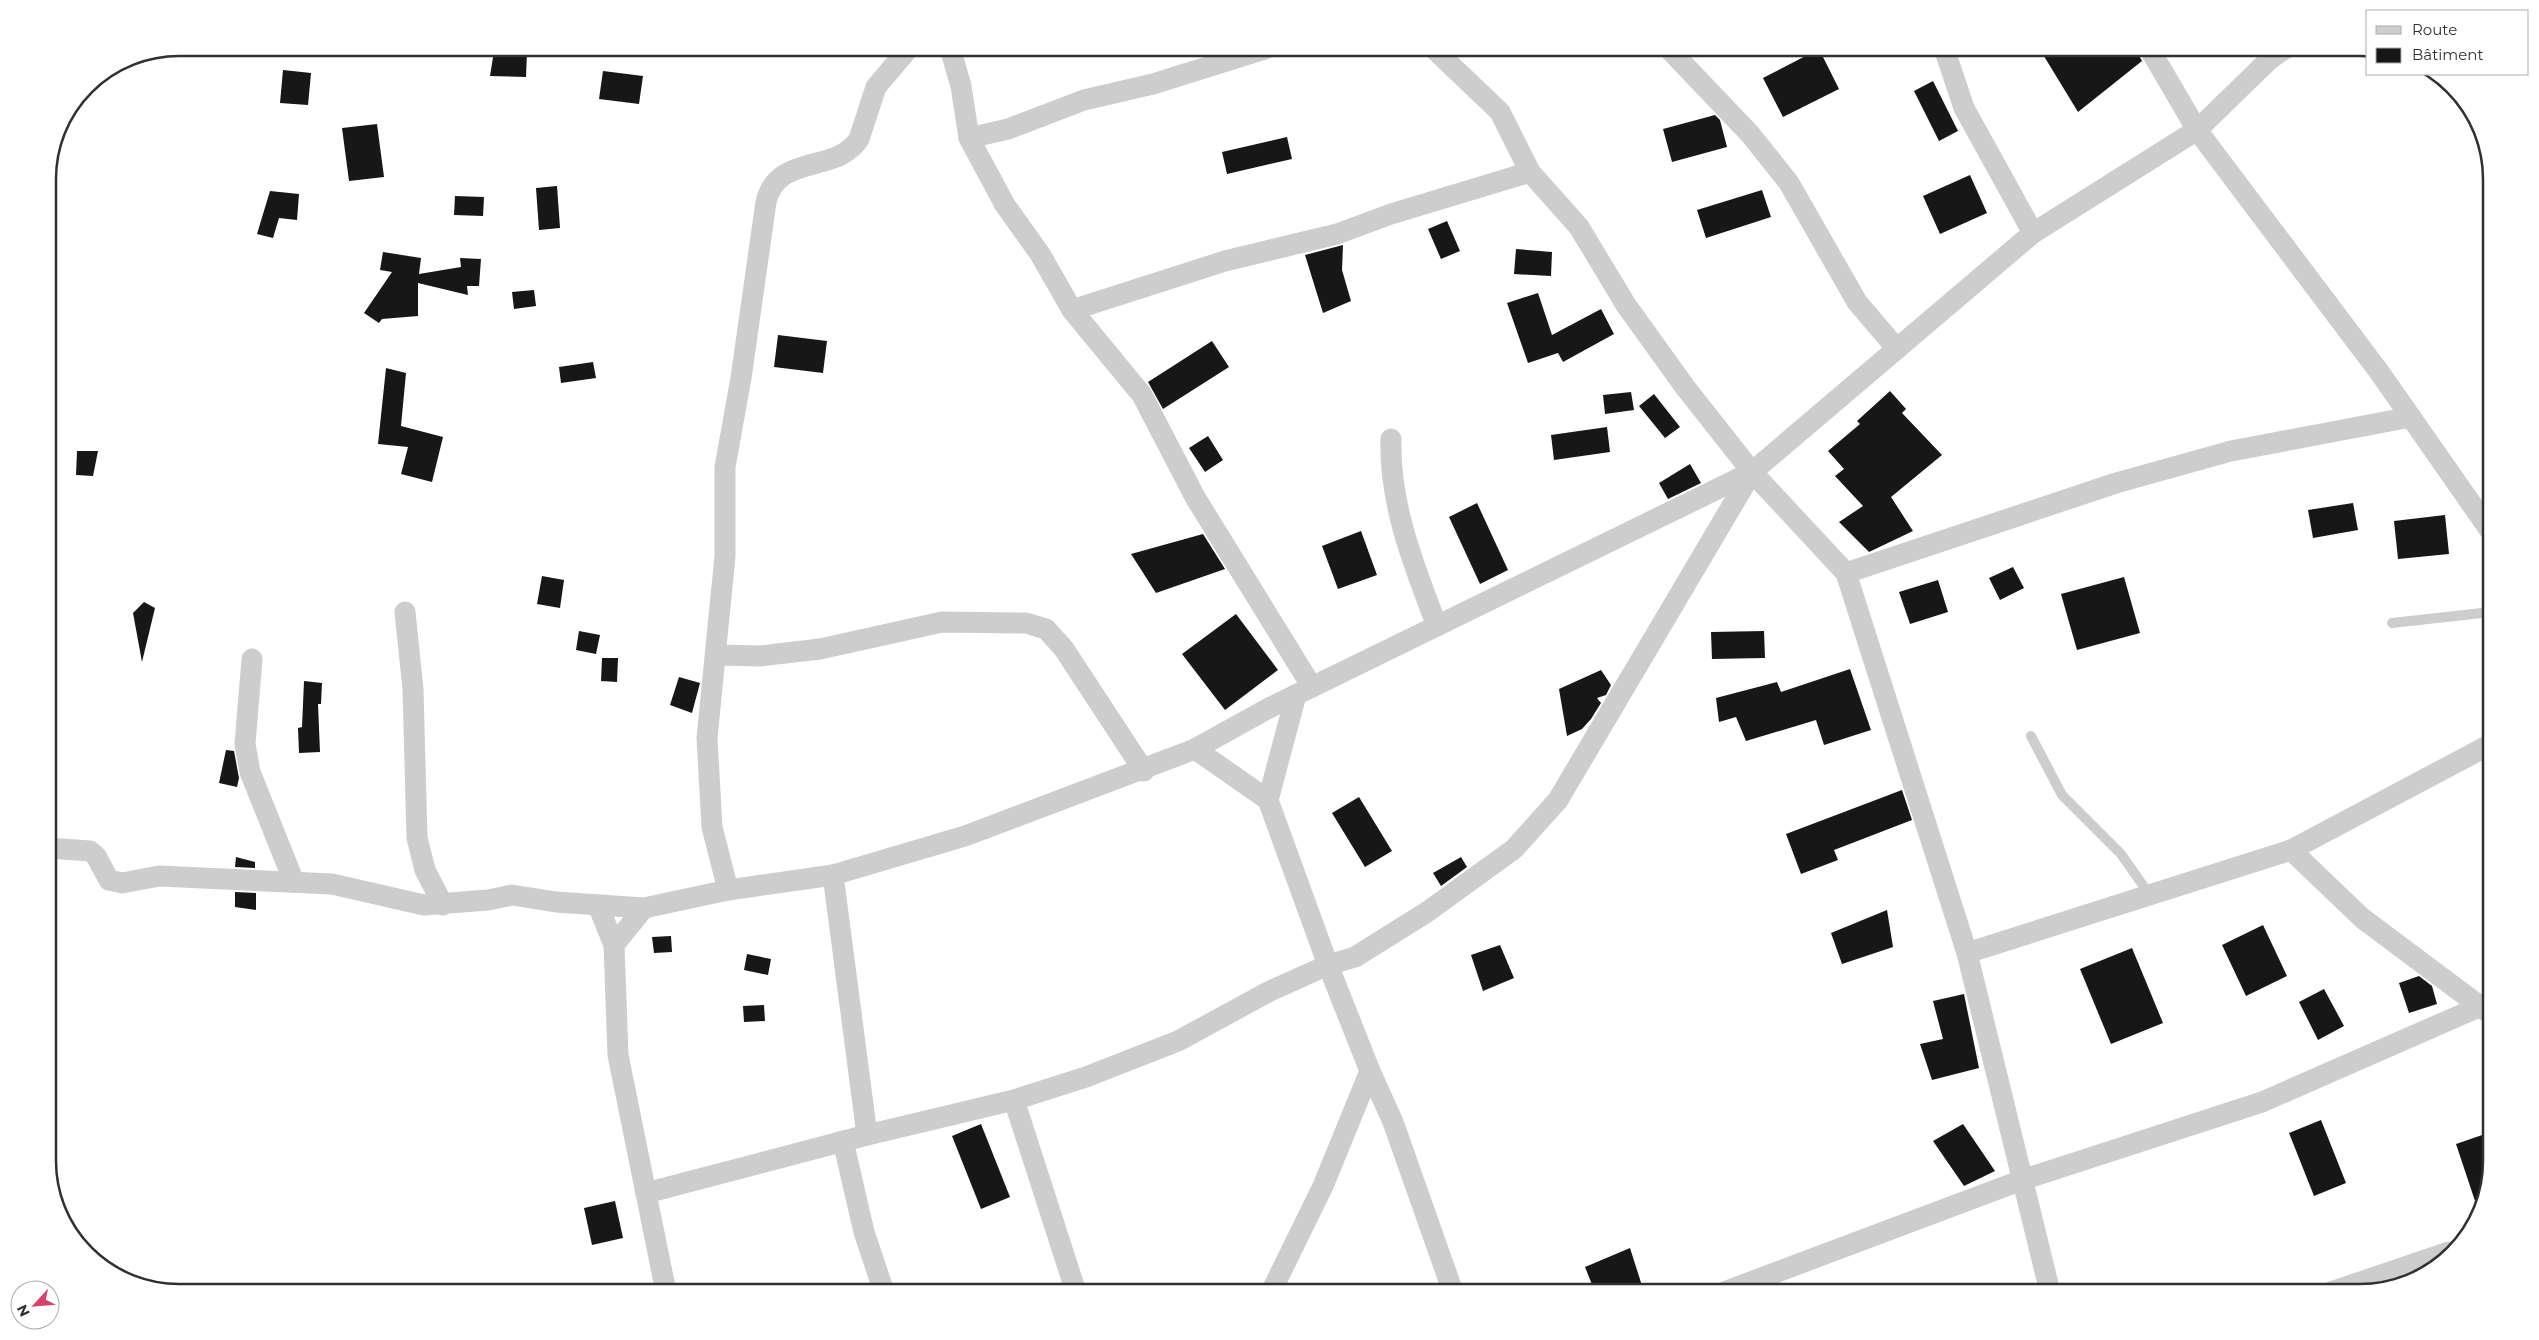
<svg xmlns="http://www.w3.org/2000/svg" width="2539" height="1340" viewBox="0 0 2539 1340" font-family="Montserrat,sans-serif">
<rect width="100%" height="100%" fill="#fff"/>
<g fill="#171717">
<path d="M 2039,48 L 2135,48 L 2142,61 L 2078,112 Z"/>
<path d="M 1819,49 L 1839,89 L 1783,117 L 1763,78 Z"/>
<path d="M 494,51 L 527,52 L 526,77 L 490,76 Z"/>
<path d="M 283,70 L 311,73 L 308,105 L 280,103 Z"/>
<path d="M 603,71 L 643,76 L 639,104 L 599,99 Z"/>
<path d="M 1933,81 L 1958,131 L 1939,141 L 1914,91 Z"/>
<path d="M 1715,115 L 1720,120 L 1727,147 L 1672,162 L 1663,129 Z"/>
<path d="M 377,124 L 384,177 L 349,181 L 342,128 Z"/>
<path d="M 1287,137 L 1292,159 L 1227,174 L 1222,152 Z"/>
<path d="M 1970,175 L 1987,213 L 1940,234 L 1923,196 Z"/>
<path d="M 557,186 L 560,228 L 539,230 L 536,188 Z"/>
<path d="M 1762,190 L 1771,217 L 1706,238 L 1697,210 Z"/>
<path d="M 270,191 L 299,194 L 297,220 L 279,218 L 273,238 L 257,234 Z"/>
<path d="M 455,196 L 484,197 L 483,216 L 454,215 Z"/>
<path d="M 1447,221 L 1460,251 L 1441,259 L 1428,229 Z"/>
<path d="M 1343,245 L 1342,270 L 1351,301 L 1323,313 L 1305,255 Z"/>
<path d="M 1516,249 L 1552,252 L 1551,276 L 1514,274 Z"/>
<path d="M 383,252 L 421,258 L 419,274 L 461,267 L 460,258 L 481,259 L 479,286 L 467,286 L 468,295 L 418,283 L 418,316 L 382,319 L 379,323 L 364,313 L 392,272 L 380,270 Z"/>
<path d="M 534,290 L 536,306 L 514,309 L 512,292 Z"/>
<path d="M 1538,293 L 1552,335 L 1601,309 L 1614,334 L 1563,362 L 1558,353 L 1528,363 L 1507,303 Z"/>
<path d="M 778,335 L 827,341 L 823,373 L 774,367 Z"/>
<path d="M 1212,341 L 1229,367 L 1163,409 L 1148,382 Z"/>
<path d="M 593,362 L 596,378 L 561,383 L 559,367 Z"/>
<path d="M 386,368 L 406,373 L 401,426 L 443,437 L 432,482 L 401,474 L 408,447 L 378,444 Z"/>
<path d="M 1890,391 L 1906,409 L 1902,413 L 1942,455 L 1891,497 L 1913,531 L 1869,552 L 1839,522 L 1863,506 L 1835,476 L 1844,469 L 1828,451 L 1860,424 L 1857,421 Z"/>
<path d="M 1631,392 L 1634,410 L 1605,414 L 1603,395 Z"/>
<path d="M 1654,394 L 1680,427 L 1665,438 L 1639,406 Z"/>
<path d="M 1607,427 L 1610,452 L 1554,460 L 1551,435 Z"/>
<path d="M 1208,436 L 1223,460 L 1205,472 L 1189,448 Z"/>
<path d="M 77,451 L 98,451 L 93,476 L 76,475 Z"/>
<path d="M 1690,464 L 1701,483 L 1668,499 L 1659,483 Z"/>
<path d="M 1477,503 L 1508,570 L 1480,584 L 1449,517 Z"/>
<path d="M 2353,503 L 2358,530 L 2313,538 L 2308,510 Z"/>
<path d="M 2445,515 L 2449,554 L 2398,559 L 2394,521 Z"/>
<path d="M 1361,531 L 1377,575 L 1338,589 L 1322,546 Z"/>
<path d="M 1203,534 L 1225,569 L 1156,593 L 1131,554 Z"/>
<path d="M 2013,567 L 2024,588 L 2000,600 L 1989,578 Z"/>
<path d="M 542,576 L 564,580 L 560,608 L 537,604 Z"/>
<path d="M 2124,577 L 2140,633 L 2077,650 L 2061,594 Z"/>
<path d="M 1938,580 L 1948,612 L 1910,624 L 1899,592 Z"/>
<path d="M 144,602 L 155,608 L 142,662 L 133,613 Z"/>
<path d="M 1236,614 L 1278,670 L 1225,710 L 1182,654 Z"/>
<path d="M 579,631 L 600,635 L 596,654 L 576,650 Z"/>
<path d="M 1764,631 L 1765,658 L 1712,659 L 1711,632 Z"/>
<path d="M 602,658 L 618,658 L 617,682 L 601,681 Z"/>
<path d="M 1850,669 L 1871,730 L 1824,745 L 1816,720 L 1746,741 L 1736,717 L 1719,722 L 1716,698 L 1777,682 L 1781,692 Z"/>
<path d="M 1601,670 L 1611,685 L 1606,695 L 1597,698 L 1601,703 L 1591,719 L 1582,729 L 1567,736 L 1559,689 Z"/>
<path d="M 679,677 L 700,683 L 692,713 L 670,705 Z"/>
<path d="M 304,681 L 322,683 L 321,704 L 318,704 L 320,752 L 299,753 L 298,728 L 302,727 Z"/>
<path d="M 226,750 L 234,751 L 239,778 L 237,787 L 219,783 Z"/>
<path d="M 1902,790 L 1912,820 L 1834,850 L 1838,860 L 1801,874 L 1786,834 Z"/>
<path d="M 1359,797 L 1392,851 L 1365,867 L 1332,813 Z"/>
<path d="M 236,857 L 255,862 L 255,868 L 235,867 Z"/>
<path d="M 1461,857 L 1467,867 L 1441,886 L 1433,873 Z"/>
<path d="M 235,892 L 256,893 L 256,910 L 235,907 Z"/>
<path d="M 1887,910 L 1893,947 L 1842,964 L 1831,933 Z"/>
<path d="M 2263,925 L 2287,976 L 2246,996 L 2222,945 Z"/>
<path d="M 671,936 L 672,952 L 654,953 L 652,937 Z"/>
<path d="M 1500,945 L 1514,978 L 1483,991 L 1471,955 Z"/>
<path d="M 2132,948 L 2163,1023 L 2111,1044 L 2080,969 Z"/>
<path d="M 747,954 L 771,959 L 768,975 L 744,970 Z"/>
<path d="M 2419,976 L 2432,986 L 2437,1004 L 2409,1013 L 2399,983 Z"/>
<path d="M 2324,989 L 2344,1026 L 2318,1040 L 2299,1002 Z"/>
<path d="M 1964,994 L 1979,1068 L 1932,1080 L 1920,1044 L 1943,1039 L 1933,1001 Z"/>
<path d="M 764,1005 L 765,1021 L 744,1022 L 743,1006 Z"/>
<path d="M 2321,1120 L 2346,1183 L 2314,1196 L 2289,1133 Z"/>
<path d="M 981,1124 L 1010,1197 L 981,1209 L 952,1136 Z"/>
<path d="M 1963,1124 L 1995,1171 L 1964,1186 L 1933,1141 Z"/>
<path d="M 2491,1132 L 2492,1161 L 2479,1213 L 2456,1144 Z"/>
<path d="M 615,1201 L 623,1238 L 592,1245 L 584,1208 Z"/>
<path d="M 1630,1248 L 1644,1292 L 1595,1292 L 1585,1267 Z"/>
</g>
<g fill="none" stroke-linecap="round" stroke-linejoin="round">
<g stroke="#cdcdcd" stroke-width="10">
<path d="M 2392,623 L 2491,612"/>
<path d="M 2031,736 L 2062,795 L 2121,854 L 2149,894"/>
</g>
<g stroke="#cdcdcd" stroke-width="21">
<path d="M 950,48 L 961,86 L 969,138 L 1005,205 L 1040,254 L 1072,310 L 1225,261 L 1337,234 L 1391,214 L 1530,172"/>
<path d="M 1668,48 L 1750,134 L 1789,183 L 1857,302 L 1897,349"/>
<path d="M 1944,48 L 1964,108 L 2033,233"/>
<path d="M 2149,48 L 2197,130 L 2380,373 L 2491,532"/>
<path d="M 969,138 L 1008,129 L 1084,100 L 1153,84 L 1268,48"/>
<path d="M 1072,310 L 1142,395 L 1195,497 L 1312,687"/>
<path d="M 1391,439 C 1389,504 1414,566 1437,626"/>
<path d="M 1752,472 L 1846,573 L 1967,953 L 2050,1292"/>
<path d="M 1846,573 L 2116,483 L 2231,451 L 2411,417"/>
<path d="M 405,612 L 413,689 L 417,838 L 425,870 L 443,905"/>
<path d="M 717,655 L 760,656 L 820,649 L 942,622 L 1026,623 L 1046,629 L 1064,649 L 1144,771"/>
<path d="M 252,659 L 245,744 L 250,772 L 294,882"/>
<path d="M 1296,695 L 1268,800 L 1328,965 L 1370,1071 L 1393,1122 L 1453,1292"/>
<path d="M 1195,749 L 1268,800"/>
<path d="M 48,848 L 90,851 L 96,856 L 109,880 L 122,883 L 159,876 L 332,884 L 424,905 L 488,900 L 512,895 L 556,902 L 644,908 L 728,890 L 833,875 L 965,836 L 1195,749 L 1269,708 L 1752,472 L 2033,233 L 2197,130 L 2270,59 L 2286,48"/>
<path d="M 2291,850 L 2362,918 L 2489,1013"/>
<path d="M 833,875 L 867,1135"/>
<path d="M 728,890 L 712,827 L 707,738 L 725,556 L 725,467 L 741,378 L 766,202 C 777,153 837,174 859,139 L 876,87 L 909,48"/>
<path d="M 598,905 L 614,945"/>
<path d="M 644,908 L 614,945 L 618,1055 L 666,1292"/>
<path d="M 1967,953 L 2291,850 L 2491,744"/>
<path d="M 1014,1100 L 1076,1292"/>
<path d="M 843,1141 L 864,1232 L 884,1292"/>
<path d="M 646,1193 L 867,1135 L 1014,1100 L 1086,1077 L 1178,1041 L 1270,991 L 1328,965 L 1355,957 L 1427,912 L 1514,849 L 1558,800 L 1752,472 L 1685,387 L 1626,305 L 1579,227 L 1530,172 L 1500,112 L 1433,48"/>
<path d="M 1271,1292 L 1323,1186 L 1370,1071"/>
<path d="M 1724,1292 L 2022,1180 L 2262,1102 L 2479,1007"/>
<path d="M 2331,1292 L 2449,1252"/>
</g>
</g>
<path d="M0 0H2539V1340H0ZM179 56H2360A123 123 0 0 1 2483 179V1161A123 123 0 0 1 2360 1284H179A123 123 0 0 1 56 1161V179A123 123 0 0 1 179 56Z" fill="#fff" fill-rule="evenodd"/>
<path fill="none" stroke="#303030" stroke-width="2.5" d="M179 56H2360A123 123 0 0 1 2483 179V1161A123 123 0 0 1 2360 1284H179A123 123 0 0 1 56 1161V179A123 123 0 0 1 179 56Z"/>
<rect x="2366" y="10" width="162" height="65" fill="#ffffff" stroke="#acacac"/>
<rect x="2376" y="26" width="25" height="8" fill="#cdcdcd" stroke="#acacac"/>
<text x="2412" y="35" font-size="15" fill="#303030">Route</text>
<rect x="2376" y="48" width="25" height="15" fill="#171717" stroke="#acacac"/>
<text x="2412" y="60" font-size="15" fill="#303030">Bâtiment</text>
<g transform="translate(35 1305) rotate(244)"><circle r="24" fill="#ffffff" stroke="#acacac"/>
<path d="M0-4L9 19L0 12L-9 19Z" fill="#d6436a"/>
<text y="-8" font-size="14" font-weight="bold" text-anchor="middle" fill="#303030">N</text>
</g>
</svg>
